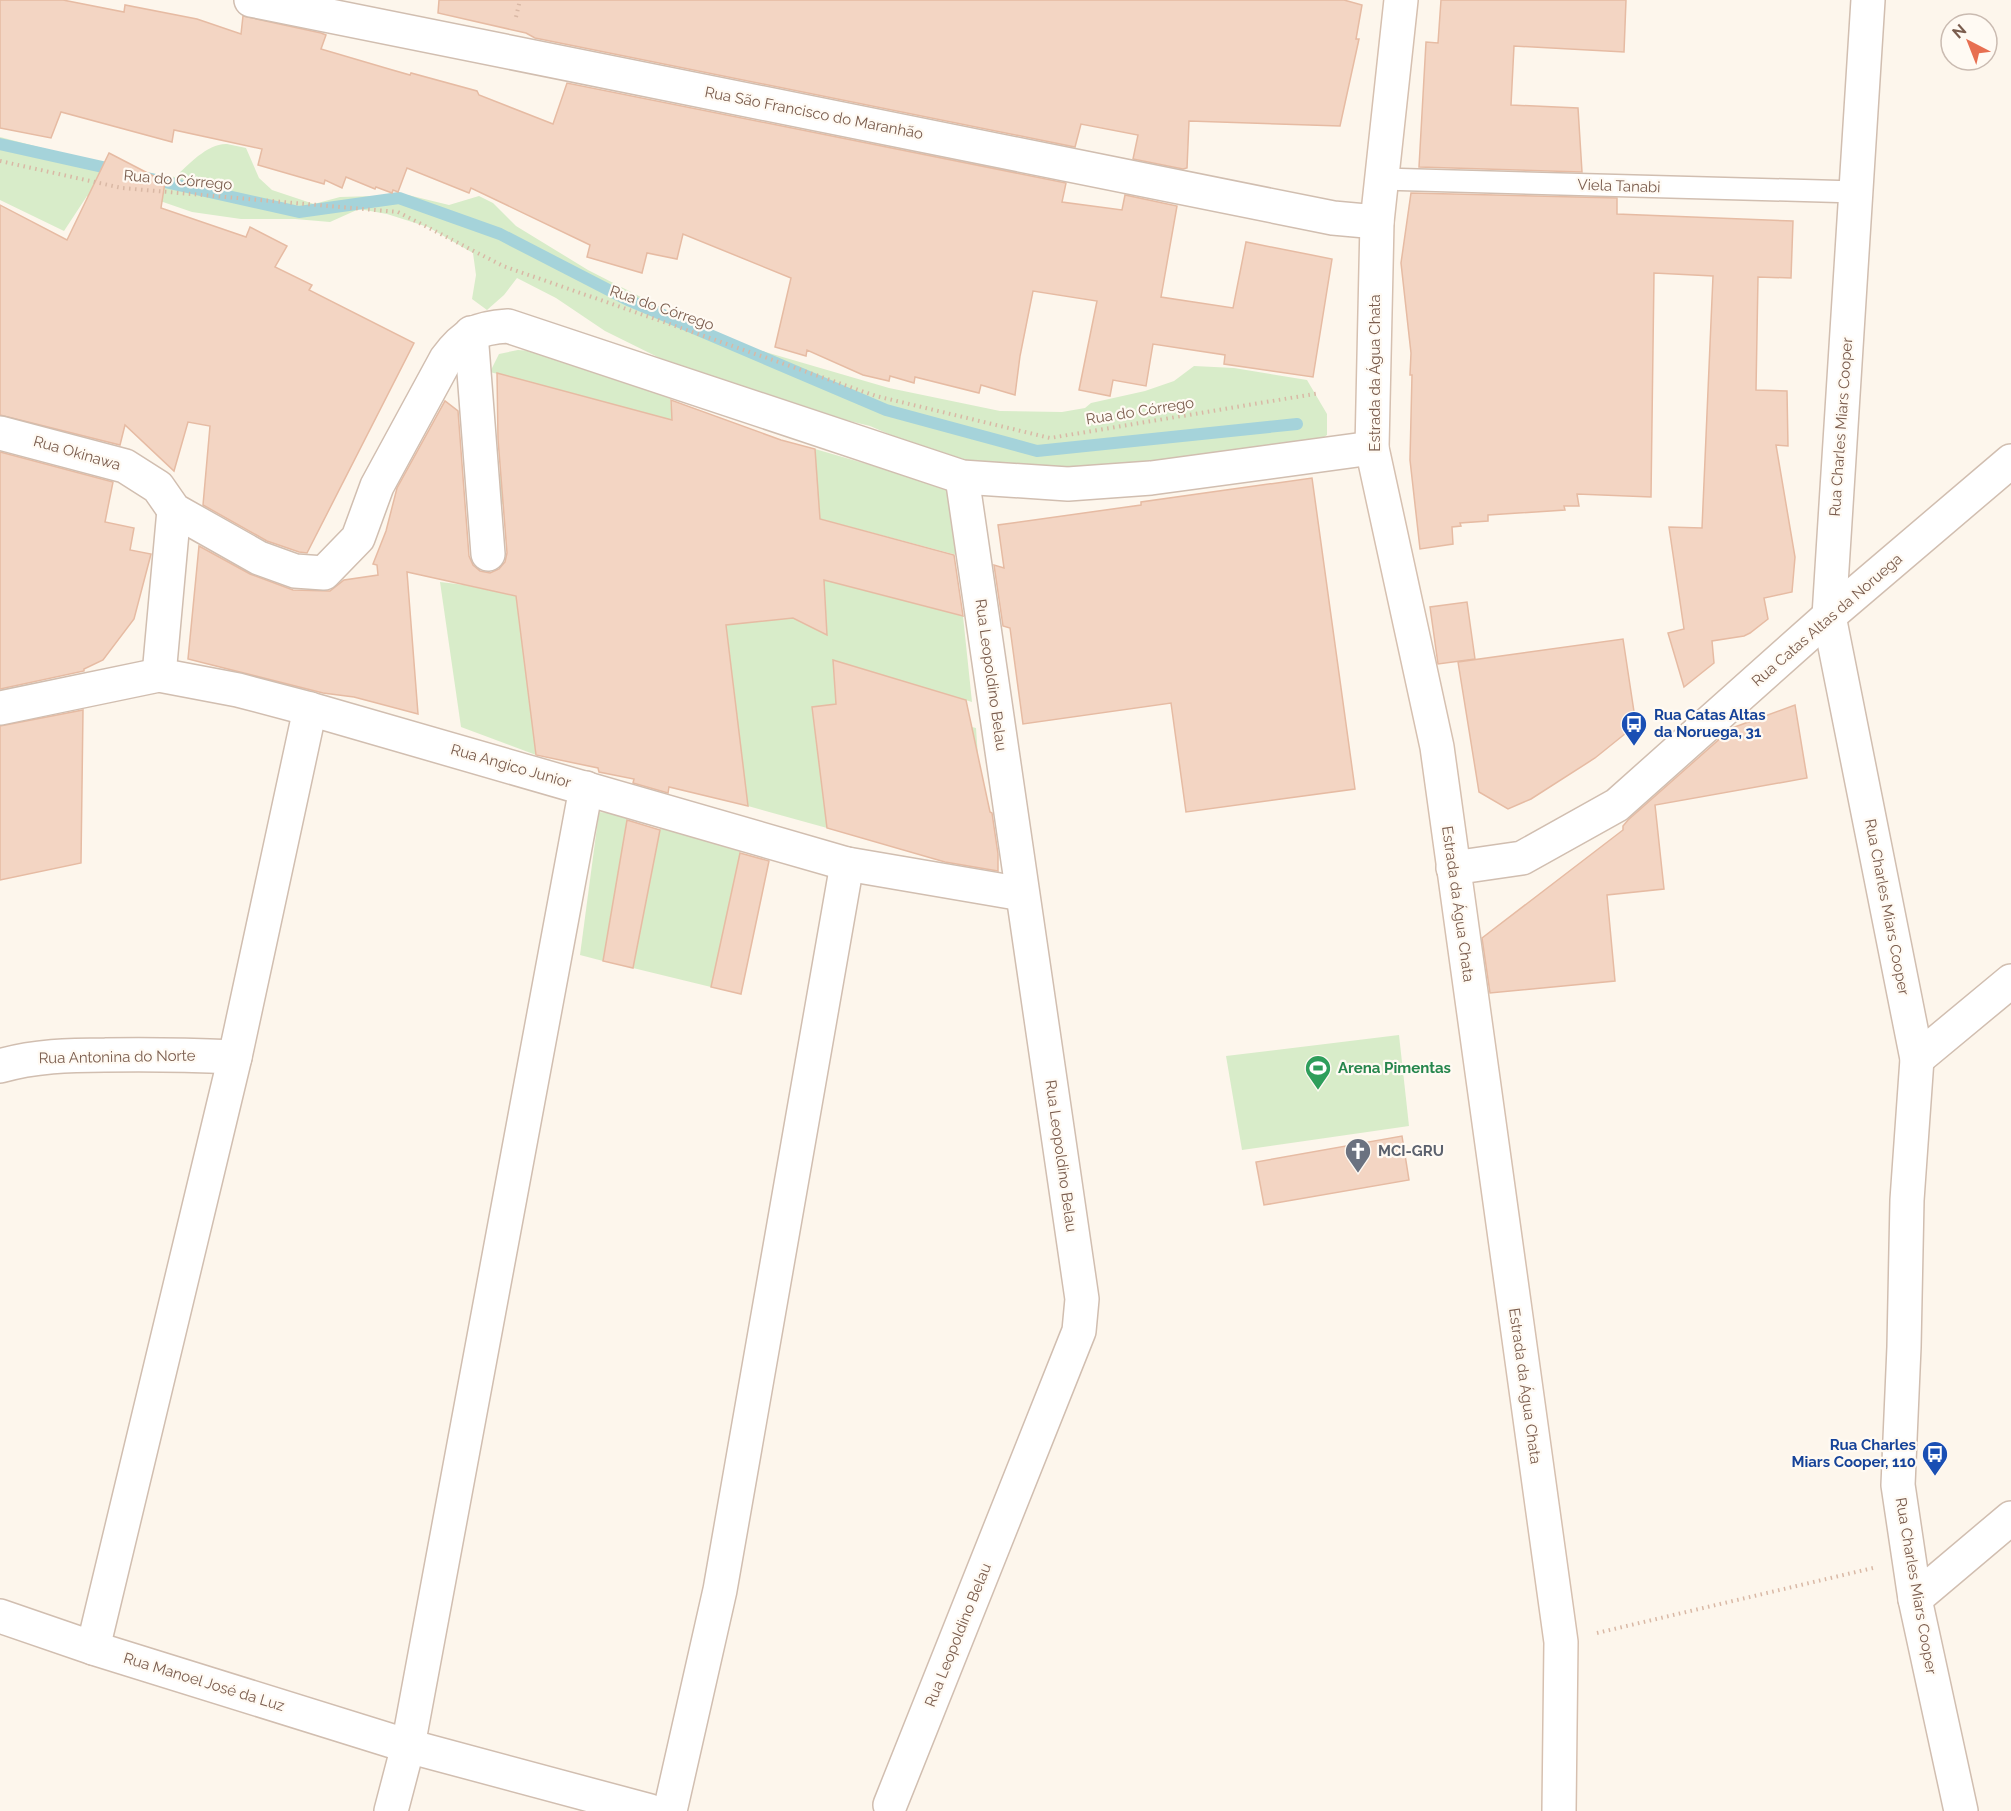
<svg xmlns="http://www.w3.org/2000/svg" width="2011" height="1811" viewBox="0 0 2011 1811" font-family="Raleway,sans-serif">
<rect width="100%" height="100%" fill="#fdf6ec"/>
<g fill="#d8ecc9">
<path d="M 0,137 L 127,170 L 175,177 C 188,165 208,143 227,144 C 233,145 240,147 246,148 L 259,178 L 272,190 L 314,204 L 340,197 L 408,195 L 449,205 L 479,196 L 493,203 L 516,226 L 588,270 L 672,313 L 690,330 L 889,388 L 1000,411 L 1062,412 L 1085,408 L 1091,403 L 1145,391 L 1174,381 L 1194,366 L 1234,368 L 1307,380 L 1327,414 L 1327,435 L 1309,448 L 1245,458 L 1021,472 L 928,451 L 870,426 L 788,406 L 698,377 L 605,331 L 556,298 L 517,278 L 504,295 L 487,310 L 472,299 L 476,275 L 473,253 L 428,227 L 387,214 L 359,209 L 330,222 L 295,219 L 241,219 L 192,212 L 163,202 L 126,204 L 87,196 L 64,231 L 0,200 Z"/>
<path d="M 518,350 L 544,352 L 670,397 L 683,546 L 625,539 L 498,503 L 500,472 L 622,501 L 617,406 L 490,372 L 499,354 Z"/>
<path d="M 815,449 L 953,489 L 957,555 L 820,519 Z"/>
<path d="M 824,580 L 963,616 L 972,702 L 833,660 L 835,693 L 976,728 L 978,757 L 842,703 L 812,707 L 827,828 L 748,806 L 723,599 L 775,608 L 827,631 Z"/>
<path d="M 440,582 L 465,585 L 516,596 L 536,755 L 461,727 Z"/>
<path d="M 599,812 L 628,815 L 603,961 L 580,955 Z"/>
<path d="M 662,820 L 742,844 L 711,987 L 633,968 Z"/>
<path d="M 1399,1035 L 1409,1126 L 1242,1150 L 1226,1056 Z"/>
</g>
<g fill="none" stroke-linecap="round" stroke-linejoin="round">
<g stroke="#a5d3da" stroke-width="12">
<path d="M 0,144 L 116,170"/>
<path d="M 147,178 L 299,212 L 399,198 L 500,234 L 628,300 L 886,410 L 1037,451 L 1297,424"/>
</g>
</g>
<g fill="#f3d5c3" stroke="#e6bba3" stroke-width="1.5">
<path d="M 0,0 L 63,0 L 124,12 L 125,5 L 197,19 L 241,34 L 243,16 L 321,33 L 326,35 L 321,49 L 389,69 L 410,75 L 411,73 L 477,91 L 479,95 L 553,124 L 567,83 L 1066,183 L 1062,202 L 1122,210 L 1125,195 L 1177,206 L 1161,297 L 1233,308 L 1246,242 L 1332,259 L 1313,377 L 1224,364 L 1225,355 L 1153,344 L 1146,386 L 1113,380 L 1110,396 L 1079,390 L 1097,301 L 1033,291 L 1020,356 L 1015,395 L 981,385 L 979,393 L 915,377 L 914,383 L 890,376 L 889,381 L 863,375 L 807,350 L 806,356 L 775,347 L 791,278 L 683,234 L 677,259 L 647,253 L 642,273 L 587,257 L 590,245 L 471,188 L 469,193 L 407,168 L 398,192 L 393,190 L 392,193 L 376,187 L 375,189 L 346,177 L 342,188 L 325,180 L 324,184 L 258,165 L 262,149 L 174,130 L 172,142 L 61,112 L 51,138 L 0,128 Z"/>
<path d="M 439,0 L 1344,0 L 1362,5 L 1356,39 L 1359,39 L 1340,126 L 1189,121 L 1187,168 L 1183,169 L 1133,159 L 1138,135 L 1081,124 L 1075,147 L 535,38 L 526,33 L 438,13 Z"/>
<path d="M 1441,0 L 1626,0 L 1624,52 L 1514,46 L 1511,105 L 1578,108 L 1582,172 L 1419,167 L 1426,42 L 1438,43 Z"/>
<path d="M 109,153 L 165,182 L 161,208 L 246,237 L 250,227 L 287,246 L 275,267 L 312,285 L 309,290 L 414,343 L 307,553 L 299,552 L 267,541 L 203,505 L 210,426 L 188,422 L 174,471 L 125,425 L 120,445 L 0,415 L 0,205 L 67,240 Z"/>
<path d="M 1411,193 L 1617,198 L 1617,214 L 1793,221 L 1791,278 L 1758,277 L 1756,390 L 1787,391 L 1788,446 L 1776,445 L 1795,557 L 1792,592 L 1764,598 L 1768,619 L 1750,633 L 1744,636 L 1712,641 L 1714,663 L 1684,687 L 1668,633 L 1684,629 L 1669,527 L 1702,528 L 1713,276 L 1654,273 L 1651,497 L 1577,494 L 1579,506 L 1564,506 L 1565,510 L 1488,515 L 1488,521 L 1460,523 L 1461,526 L 1452,527 L 1453,544 L 1420,549 L 1410,460 L 1412,375 L 1410,375 L 1411,353 L 1401,263 Z"/>
<path d="M 497,373 L 672,420 L 671,400 L 781,440 L 815,449 L 820,519 L 954,555 L 963,616 L 824,580 L 827,635 L 793,618 L 726,625 L 748,806 L 669,787 L 668,793 L 633,783 L 634,779 L 599,772 L 598,768 L 536,755 L 516,596 L 407,572 L 418,714 L 354,697 L 323,693 L 188,659 L 199,546 L 250,574 L 293,590 L 330,591 L 344,580 L 378,575 L 377,565 L 373,564 L 386,531 L 397,488 L 445,401 L 458,411 L 469,556 L 473,565 L 480,571 L 490,573 L 499,569 L 505,562 L 507,553 L 498,439 Z"/>
<path d="M 0,452 L 113,482 L 105,522 L 134,528 L 130,550 L 151,554 L 134,619 L 103,660 L 84,669 L 84,671 L 0,689 Z"/>
<path d="M 1312,478 L 1355,789 L 1186,812 L 1171,703 L 1023,724 L 1010,628 L 1003,626 L 994,565 L 1004,568 L 998,525 L 1141,505 L 1141,502 Z"/>
<path d="M 1467,602 L 1475,659 L 1438,664 L 1430,607 Z"/>
<path d="M 1623,639 L 1636,725 L 1595,758 L 1531,799 L 1508,809 L 1479,792 L 1458,662 Z"/>
<path d="M 833,660 L 966,700 L 990,812 L 992,813 L 998,854 L 998,871 L 945,862 L 827,828 L 812,707 L 836,704 Z"/>
<path d="M 1795,705 L 1807,778 L 1655,805 L 1664,889 L 1607,895 L 1615,981 L 1490,993 L 1482,938 L 1623,830 L 1623,826 L 1628,820 L 1732,728 Z"/>
<path d="M 83,710 L 81,863 L 0,880 L 0,726 Z"/>
<path d="M 627,820 L 660,830 L 633,968 L 603,961 Z"/>
<path d="M 740,853 L 769,861 L 741,994 L 711,987 Z"/>
<path d="M 1402,1136 L 1409,1180 L 1264,1205 L 1256,1162 Z"/>
</g>
<g fill="none" stroke-linecap="round" stroke-linejoin="round">
<g stroke="#d1beb0" stroke-width="24">
<path id="lane" d="M 1382,179 L 1856,192"/>
</g>
<g stroke="#d1beb0" stroke-width="36">
<g id="street">
<path d="M 251,0 L 1333,218 L 1377,222"/>
<path d="M 1868,0 L 1829,616 L 1917,1059 L 1907,1200 L 1904,1347 L 1898,1485 L 1915,1599 L 1961,1811"/>
<path d="M 471,333 L 488,554"/>
<path d="M 0,433 L 125,466 L 158,487 L 174,510 L 259,558 L 295,571 L 324,573 L 358,538 L 377,486 L 446,359 C 464,334 477,328 508,326 L 962,477 L 1068,484 L 1151,478 L 1372,448"/>
<path d="M 159,675 L 174,510"/>
<path d="M 0,708 L 159,675 L 238,690 L 310,709 L 847,864 L 1022,894"/>
<path d="M 1453,868 L 1522,858 L 1617,805 L 1829,616 L 2011,461"/>
<path d="M 1917,1059 L 2011,981"/>
<path d="M 0,1066 C 34,1056 70,1055 105,1055 C 149,1054 191,1055 235,1057"/>
<path d="M 1915,1599 L 2011,1518"/>
<path d="M 0,1616 L 93,1648 L 408,1746 L 650,1811"/>
<path d="M 93,1648 L 235,1057 L 310,709"/>
<path d="M 890,1805 L 1079,1331 L 1082,1299 L 962,477"/>
<path d="M 391,1811 L 408,1746 L 586,788"/>
<path d="M 670,1811 L 720,1590 L 847,864"/>
</g>
</g>
<g stroke="#d6c0b0" stroke-width="36">
<path id="secondary" d="M 1401,0 L 1377,222 L 1372,448 L 1437,747 L 1561,1642 L 1559,1811"/>
</g>
<g stroke="#d9b8a5" stroke-width="4" stroke-dasharray="1.5 4.5" stroke-linecap="butt">
<path d="M 516,17 L 520,0"/>
<path d="M 0,161 L 122,188 L 398,212 L 503,266 L 876,396 L 1050,438 L 1320,393"/>
<path d="M 1597,1633 L 1873,1568"/>
</g>
<use href="#lane" stroke="#fff" stroke-width="21"/>
<use href="#street" stroke="#fff" stroke-width="33"/>
<use href="#secondary" stroke="#fff" stroke-width="33"/>
</g>
<defs>
<g id="bus-pin" transform="scale(1.35)"><path d="M0 17L-7.5 6A9.5 9.5 0 1 1 7.5 6Z" fill="#1a4fb4" stroke="#fffaf3"/><path d="M-5-6H5V4H4V6H2V4H-2V6H-4V4H-5ZM-3.5-4V0h7V-4ZM-3.5 1.2v1.5H-2V1.2ZM2 1.2v1.5H3.5V1.2Z" fill="#fff"/></g>
<g id="stadium-pin" transform="scale(1.35)"><path d="M0 17L-7.5 6A9.5 9.5 0 1 1 7.5 6Z" fill="#2e9e5b" stroke="#fffaf3"/><path d="M0-5a6.5 5 0 1 0 0 10a6.5 5 0 1 0 0-10ZM-3.5-1.8h7v3.6h-7Z" fill="#fff"/></g>
<g id="church-pin" transform="scale(1.35)"><path d="M0 17L-7.5 6A9.5 9.5 0 1 1 7.5 6Z" fill="#6b7280" stroke="#fffaf3"/><path d="M-1.2-6h2.4v3.5h3.3v2.4h-3.3V6h-2.4V-.1h-3.3v-2.4h3.3Z" fill="#fff"/></g>
</defs>
<g fill-rule="evenodd">
<use href="#bus-pin" x="1634" y="724"/>
<use href="#stadium-pin" x="1318" y="1068"/>
<use href="#church-pin" x="1358" y="1151"/>
<use href="#bus-pin" x="1935" y="1454"/>
</g>
<g text-anchor="middle" stroke-width="4.5" stroke-linejoin="round" paint-order="stroke">
<g font-size="15" fill="#7a5c4d" stroke="#fffaf3">
<text transform="translate(814 113) rotate(11)" y="5">Rua São Francisco do Maranhão</text>
<text transform="translate(178 180) rotate(5)" y="5">Rua do Córrego</text>
<text transform="translate(1619 186) rotate(2)" y="5">Viela Tanabi</text>
<text transform="translate(662 308) rotate(19)" y="5">Rua do Córrego</text>
<text transform="translate(1375 373) rotate(-90)" y="5">Estrada da Água Chata</text>
<text transform="translate(1140 411) rotate(-9)" y="5">Rua do Córrego</text>
<text transform="translate(1841 427) rotate(-86)" y="5">Rua Charles Miars Cooper</text>
<text transform="translate(77 453) rotate(16)" y="5">Rua Okinawa</text>
<text transform="translate(1827 620) rotate(-41)" y="5">Rua Catas Altas da Noruega</text>
<text transform="translate(991 675) rotate(82)" y="5">Rua Leopoldino Belau</text>
<text transform="translate(511 766) rotate(16)" y="5">Rua Angico Junior</text>
<text transform="translate(1458 904) rotate(82)" y="5">Estrada da Água Chata</text>
<text transform="translate(1887 907) rotate(79)" y="5">Rua Charles Miars Cooper</text>
<text transform="translate(117 1057) rotate(-1)" y="5">Rua Antonina do Norte</text>
<text transform="translate(1061 1156) rotate(82)" y="5">Rua Leopoldino Belau</text>
<text transform="translate(1525 1386) rotate(82)" y="5">Estrada da Água Chata</text>
<text transform="translate(1916 1586) rotate(80)" y="5">Rua Charles Miars Cooper</text>
<text transform="translate(958 1635) rotate(-68)" y="5">Rua Leopoldino Belau</text>
<text transform="translate(204 1682) rotate(17)" y="5">Rua Manoel José da Luz</text>
</g>
<g font-size="15" font-weight="bold" fill="#164399" stroke="#fffaf3" text-anchor="start">
<text x="1654" y="720">Rua Catas Altas<tspan x="1654" dy="17">da Noruega, 31</tspan></text>
<text x="1916" y="1450" text-anchor="end">Rua Charles<tspan x="1916" dy="17">Miars Cooper, 110</tspan></text>
</g>
<g font-size="15" font-weight="bold" fill="#27864d" stroke="#fffaf3" text-anchor="start">
<text x="1338" y="1073">Arena Pimentas</text>
</g>
<g font-size="15" font-weight="bold" fill="#5b616d" stroke="#fffaf3" text-anchor="start">
<text x="1378" y="1156">MCI-GRU</text>
</g>
</g>
<g transform="translate(1969 42) rotate(318)"><circle r="28" fill="#fffaf3" stroke="#cabbb1" stroke-width="1.5"/>
<path d="M0-4.5L10 22L0 15L-10 22Z" fill="#e76f51"/>
<text y="-9" font-size="16" font-weight="bold" text-anchor="middle" fill="#7a5c4d">N</text>
</g>
</svg>
